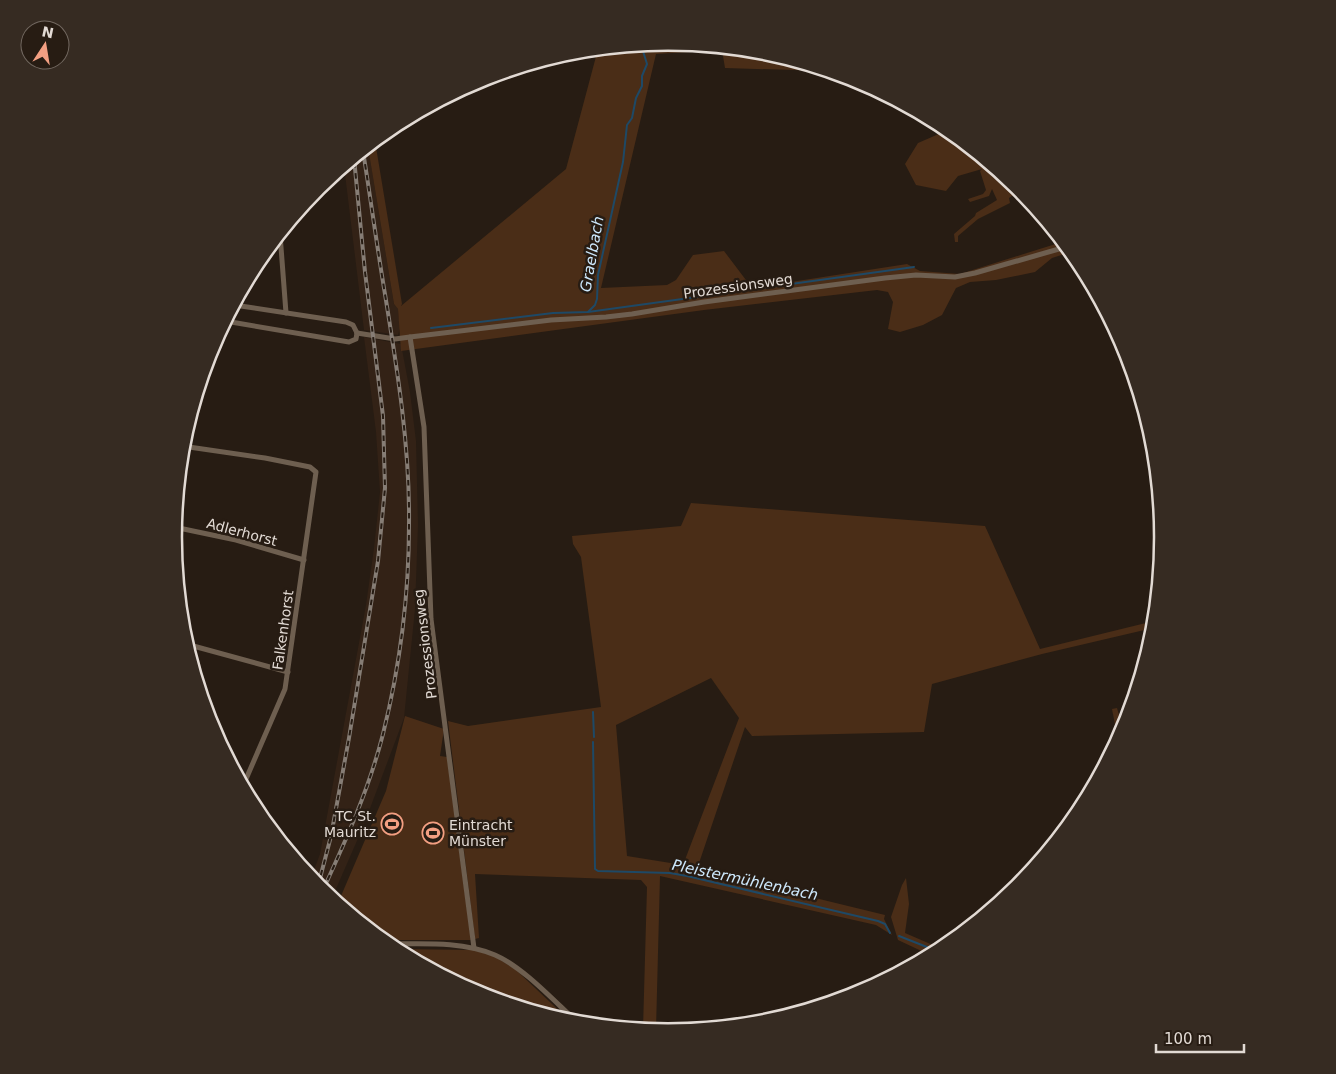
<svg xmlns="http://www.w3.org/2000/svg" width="1336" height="1074" viewBox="0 0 1336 1074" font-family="'DejaVu Sans',sans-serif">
<rect width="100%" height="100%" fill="#271c13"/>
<g fill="#332216">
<path d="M 368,146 L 394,304 L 398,309 L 400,328 L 398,335 L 364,330 L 344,166 Z"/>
<path d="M 364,337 L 401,344 L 410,392 L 416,441 L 418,525 L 415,609 L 404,718 L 363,827 L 332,898 L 318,886 L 311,878 L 320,854 L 366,605 L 374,548 L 380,492 L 376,432 Z"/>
</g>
<g fill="#4a2d17" fill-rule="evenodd">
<path d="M 668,43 L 765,52 L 828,71 L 725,68 L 722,50 L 656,54 L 601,288 L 667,285 L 676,280 L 693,255 L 724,251 L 752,288 L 907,264 L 920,271 L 960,274 L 1062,242 L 1071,252 L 1052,258 L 1035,272 L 996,280 L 970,282 L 956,288 L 942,315 L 923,325 L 900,332 L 888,329 L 893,302 L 888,292 L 877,290 L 704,310 L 401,351 L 398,309 L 394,304 L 368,147 L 375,141 L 402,304 L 401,306 L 566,169 L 598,49 Z"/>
<path d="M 948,130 L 1020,190 L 1009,198 L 1010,203 L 978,219 L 958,236 L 958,242 L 955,242 L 954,234 L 975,216 L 976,213 L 997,200 L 992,189 L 989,196 L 970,202 L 968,199 L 983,194 L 986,190 L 980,171 L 982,169 L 958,176 L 946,191 L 916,185 L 905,164 L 918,143 Z"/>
<path d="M 691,503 L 985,526 L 1040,649 L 1154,621 L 1153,628 L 1042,654 L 932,684 L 924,732 L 752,736 L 745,727 L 697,869 L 885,915 L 884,919 L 892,935 L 876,925 L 660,876 L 656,1030 L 643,1029 L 647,887 L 641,880 L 475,874 L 479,938 L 475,939 L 448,721 L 468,726 L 601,707 L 581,557 L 573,544 L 572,536 L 681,526 ZM 711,678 L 739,718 L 683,865 L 627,856 L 616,725 Z"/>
<path d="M 1117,708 L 1123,729 L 1118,740 L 1112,709 Z"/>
<path d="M 405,716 L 444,729 L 440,756 L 447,757 L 471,940 L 383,940 L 338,903 L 386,791 Z"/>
<path d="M 906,878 L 909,904 L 905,933 L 942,949 L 930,955 L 898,940 L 891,917 L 902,885 Z"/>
<path d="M 394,949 L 473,950 L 494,956 L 515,969 L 571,1022 L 479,994 Z"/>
</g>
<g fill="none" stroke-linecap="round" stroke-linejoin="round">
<g stroke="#1e4966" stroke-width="2">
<path d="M 665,43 L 670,46 L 677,47 L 680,44"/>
<path d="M 588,312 L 595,305 L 597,299 L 598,275 L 623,162 L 627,125 L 632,118 L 636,98 L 642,86 L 642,76 L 647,64 L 643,51 L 645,45"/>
<path d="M 431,328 L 553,313 L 588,312 L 914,267"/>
<path d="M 593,712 L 594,737"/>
<path d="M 593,742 L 595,869 L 598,871 L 670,873 L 687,876 L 878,921 L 885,924 L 890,933"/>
<path d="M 899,936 L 937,951"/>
</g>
<g stroke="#6e5f50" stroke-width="5">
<path d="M 280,234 L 286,313"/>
<path d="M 234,305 L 346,322 L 353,325 L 357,333"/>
<path d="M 225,321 L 349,342 L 356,339 L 357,333"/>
<path d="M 357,333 L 395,339 L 410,337 L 551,320 L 606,317 L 632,314 L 704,302 L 885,278 L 916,275 L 955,277 L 975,273 L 1066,247"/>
<path d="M 410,337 L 424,427 L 431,619 L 474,948"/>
<path d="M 182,446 L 265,458 L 310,467 L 316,472 L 285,689 L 243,786"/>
<path d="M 174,527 L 236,540 L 304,560"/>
<path d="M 186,644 L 288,672"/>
<path d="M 388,944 C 423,944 461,941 495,955 C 523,967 555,1002 578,1023"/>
</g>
<g stroke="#867d75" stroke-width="4">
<g id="rail">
<path d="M 318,886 L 331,836 L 349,738 L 378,561 L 385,488 L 383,416 L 365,272 L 354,158"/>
<path d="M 323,890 C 346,840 369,789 383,734 C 400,666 409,595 409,524 C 410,443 396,362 383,282 C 376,239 370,195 363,151"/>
</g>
</g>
<use href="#rail" stroke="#271c13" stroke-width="2" stroke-dasharray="5.5" stroke-linecap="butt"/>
</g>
<defs>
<g id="stadium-ring" transform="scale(1.125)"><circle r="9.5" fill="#271c13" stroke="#f39f82" stroke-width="1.5"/><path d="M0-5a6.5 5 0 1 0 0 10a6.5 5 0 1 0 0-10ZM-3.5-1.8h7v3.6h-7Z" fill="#f39f82"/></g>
</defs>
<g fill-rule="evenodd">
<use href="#stadium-ring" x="392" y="824"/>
<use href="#stadium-ring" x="433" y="833"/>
</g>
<g text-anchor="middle" stroke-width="5" stroke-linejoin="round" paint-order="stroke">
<g font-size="14" fill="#e2dad4" stroke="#271c13">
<text transform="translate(738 286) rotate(-8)" y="5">Prozessionsweg</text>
<text transform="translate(242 532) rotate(15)" y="5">Adlerhorst</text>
<text transform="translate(283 630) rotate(-82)" y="5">Falkenhorst</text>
<text transform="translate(425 644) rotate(-97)" y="5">Prozessionsweg</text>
</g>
<g font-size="14" fill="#e2dad4" stroke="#271c13" text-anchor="end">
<text x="376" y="821">TC St.<tspan x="376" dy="16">Mauritz</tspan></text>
<text x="449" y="830" text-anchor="start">Eintracht<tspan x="449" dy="16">Münster</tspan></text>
</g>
<g font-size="15" font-style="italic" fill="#cde8fc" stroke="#271c13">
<text transform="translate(592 254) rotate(-80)" y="5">Graelbach</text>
<text transform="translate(745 880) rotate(12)" y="5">Pleistermühlenbach</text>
</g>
</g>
<path d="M0 0H1336V1074H0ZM182 537a486 486 0 1 1 972 0a486 486 0 1 1-972 0Z" fill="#362b22" fill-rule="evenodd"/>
<path fill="none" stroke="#e2dad4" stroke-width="2.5" d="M182 537a486 486 0 1 1 972 0a486 486 0 1 1-972 0Z"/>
<g transform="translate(45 45) rotate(12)"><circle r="24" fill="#271c13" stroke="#726860"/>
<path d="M0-4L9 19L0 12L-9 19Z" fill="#f39f82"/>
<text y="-8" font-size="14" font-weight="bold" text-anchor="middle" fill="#e2dad4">N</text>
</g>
<path d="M1156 1044v8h88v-8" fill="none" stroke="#e2dad4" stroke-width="2.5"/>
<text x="1164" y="1044" font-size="15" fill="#e2dad4" stroke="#271c13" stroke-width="4" paint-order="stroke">100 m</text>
</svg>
